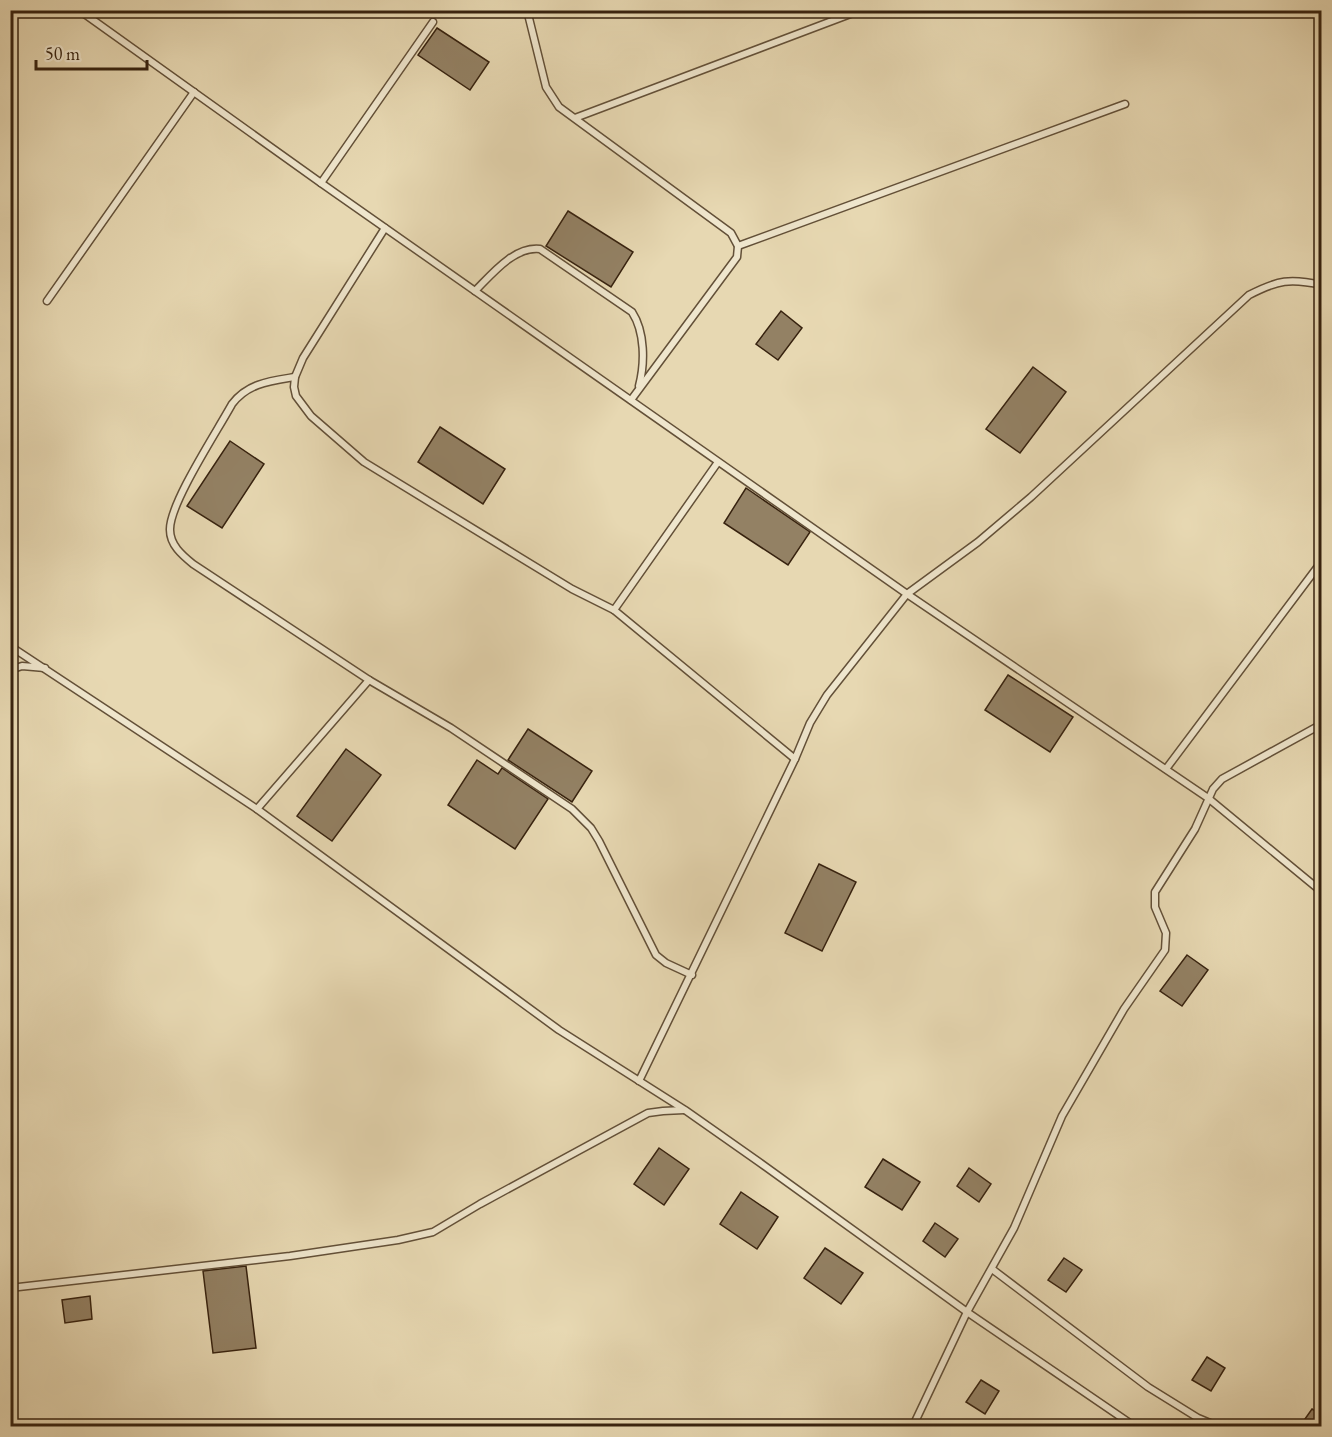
<svg xmlns="http://www.w3.org/2000/svg" width="1332" height="1437" viewBox="0 0 1332 1437" font-family="'EB Garamond',serif">
<rect width="100%" height="100%" fill="#e7d8b2"/>
<filter id="stains"><feTurbulence type="fractalNoise" baseFrequency=".00333" numOctaves="4"/><feColorMatrix values="0 0 0 0 .2 0 0 0 0 .09 0 0 0 0 .02 0 0 0 .5 -.17"/></filter>
<radialGradient id="worn" r=".72"><stop offset=".6" stop-color="#630" stop-opacity="0"/><stop offset="1" stop-color="#630" stop-opacity=".3"/></radialGradient>
<g fill="#938164" stroke="#37220f" stroke-width="1.5">
<path d="M 437,28 L 489,62 L 470,90 L 418,55 Z"/>
<path d="M 568,211 L 633,252 L 611,287 L 546,246 Z"/>
<path d="M 781,311 L 802,328 L 778,360 L 756,344 Z"/>
<path d="M 1033,367 L 1066,392 L 1020,453 L 986,429 Z"/>
<path d="M 440,427 L 505,469 L 483,504 L 418,462 Z"/>
<path d="M 230,441 L 264,464 L 222,528 L 187,506 Z"/>
<path d="M 746,488 L 810,532 L 788,565 L 724,523 Z"/>
<path d="M 1008,675 L 1073,717 L 1050,752 L 985,710 Z"/>
<path d="M 528,729 L 592,771 L 572,802 L 508,760 Z"/>
<path d="M 346,749 L 381,775 L 332,841 L 297,816 Z"/>
<path d="M 477,760 L 498,774 L 502,768 L 548,799 L 515,849 L 448,805 Z"/>
<path d="M 819,864 L 856,882 L 822,951 L 785,933 Z"/>
<path d="M 1187,955 L 1208,970 L 1182,1006 L 1160,991 Z"/>
<path d="M 659,1148 L 689,1169 L 664,1205 L 634,1184 Z"/>
<path d="M 883,1159 L 920,1182 L 902,1210 L 865,1187 Z"/>
<path d="M 969,1168 L 991,1184 L 979,1202 L 957,1186 Z"/>
<path d="M 741,1192 L 778,1217 L 757,1249 L 720,1224 Z"/>
<path d="M 935,1223 L 958,1239 L 945,1257 L 923,1241 Z"/>
<path d="M 825,1248 L 863,1273 L 841,1304 L 804,1278 Z"/>
<path d="M 1064,1258 L 1082,1270 L 1066,1292 L 1048,1280 Z"/>
<path d="M 246,1266 L 256,1348 L 213,1353 L 203,1271 Z"/>
<path d="M 90,1296 L 92,1319 L 65,1323 L 62,1300 Z"/>
<path d="M 1207,1357 L 1225,1368 L 1211,1391 L 1192,1380 Z"/>
<path d="M 981,1380 L 999,1391 L 985,1414 L 966,1402 Z"/>
<path d="M 1312,1409 L 1322,1415 L 1322,1426 L 1300,1426 Z"/>
</g>
<g fill="none" stroke-linecap="round" stroke-linejoin="round">
<g stroke="#635038" stroke-width="9">
<g id="lane">
<path d="M 79,10 L 321,183 L 907,594 L 1208,798 L 1322,892"/>
<path d="M 527,10 L 546,87 L 559,107 L 731,233 L 738,246 L 737,257 L 631,400"/>
<path d="M 575,118 L 861,10"/>
<path d="M 321,183 L 433,22"/>
<path d="M 385,228 L 303,358 L 295,377 L 294,387 L 296,396 L 311,416 L 364,462 L 572,589 L 614,610 L 795,759"/>
<path d="M 738,246 L 1125,104"/>
<path d="M 475,291 C 491,275 514,246 540,249 L 632,312 C 645,332 645,363 639,386"/>
<path d="M 47,301 L 194,92"/>
<path d="M 295,377 C 270,381 248,383 232,404 C 218,430 169,504 170,530 C 170,545 182,555 193,564 L 369,680 L 451,728 L 572,809 L 591,828 L 599,841 L 656,955 L 666,963 L 692,975"/>
<path d="M 614,610 L 718,462"/>
<path d="M 10,646 L 257,809 L 559,1030 L 685,1110 L 759,1162 L 967,1312 L 1134,1426"/>
<path d="M 10,670 L 22,666 L 45,668"/>
<path d="M 1166,769 L 1322,561"/>
<path d="M 257,809 L 369,680"/>
<path d="M 639,1081 L 795,759 L 810,723 L 827,695 L 907,594 L 978,542 L 1031,497 L 1249,295 C 1278,280 1290,278 1322,285"/>
<path d="M 992,1269 L 1148,1387 L 1198,1418 L 1217,1426"/>
<path d="M 10,1288 L 290,1256 L 398,1240 L 433,1232 L 480,1204 L 648,1113 L 663,1111 L 684,1110"/>
<path d="M 913,1426 L 967,1312 L 1014,1228 L 1062,1116 L 1124,1009 L 1165,950 L 1166,933 L 1155,907 L 1155,892 L 1195,829 L 1213,789 L 1222,779 L 1322,724"/>
</g>
</g>
<use href="#lane" stroke="#efe6cd" stroke-width="6"/>
</g>
<rect width="1332" height="1437" fill="none" stroke="#e7d8b2" stroke-width="36"/>
<rect x="12" y="12" width="1308" height="1413" fill="none" stroke="#37220f" stroke-width="3"/>
<rect x="18" y="18" width="1296" height="1401" fill="none" stroke="#37220f" stroke-width="1.5"/>
<path d="M36 60v9h111v-9" fill="none" stroke="#37220f" stroke-width="3"/>
<text x="45" y="60" font-size="18" fill="#37220f" stroke="#efe6cd" stroke-width="4.5" paint-order="stroke">50 m</text>
<rect width="100%" height="100%" filter="url(#stains)"/>
<rect width="100%" height="100%" fill="url(#worn)"/>
</svg>
